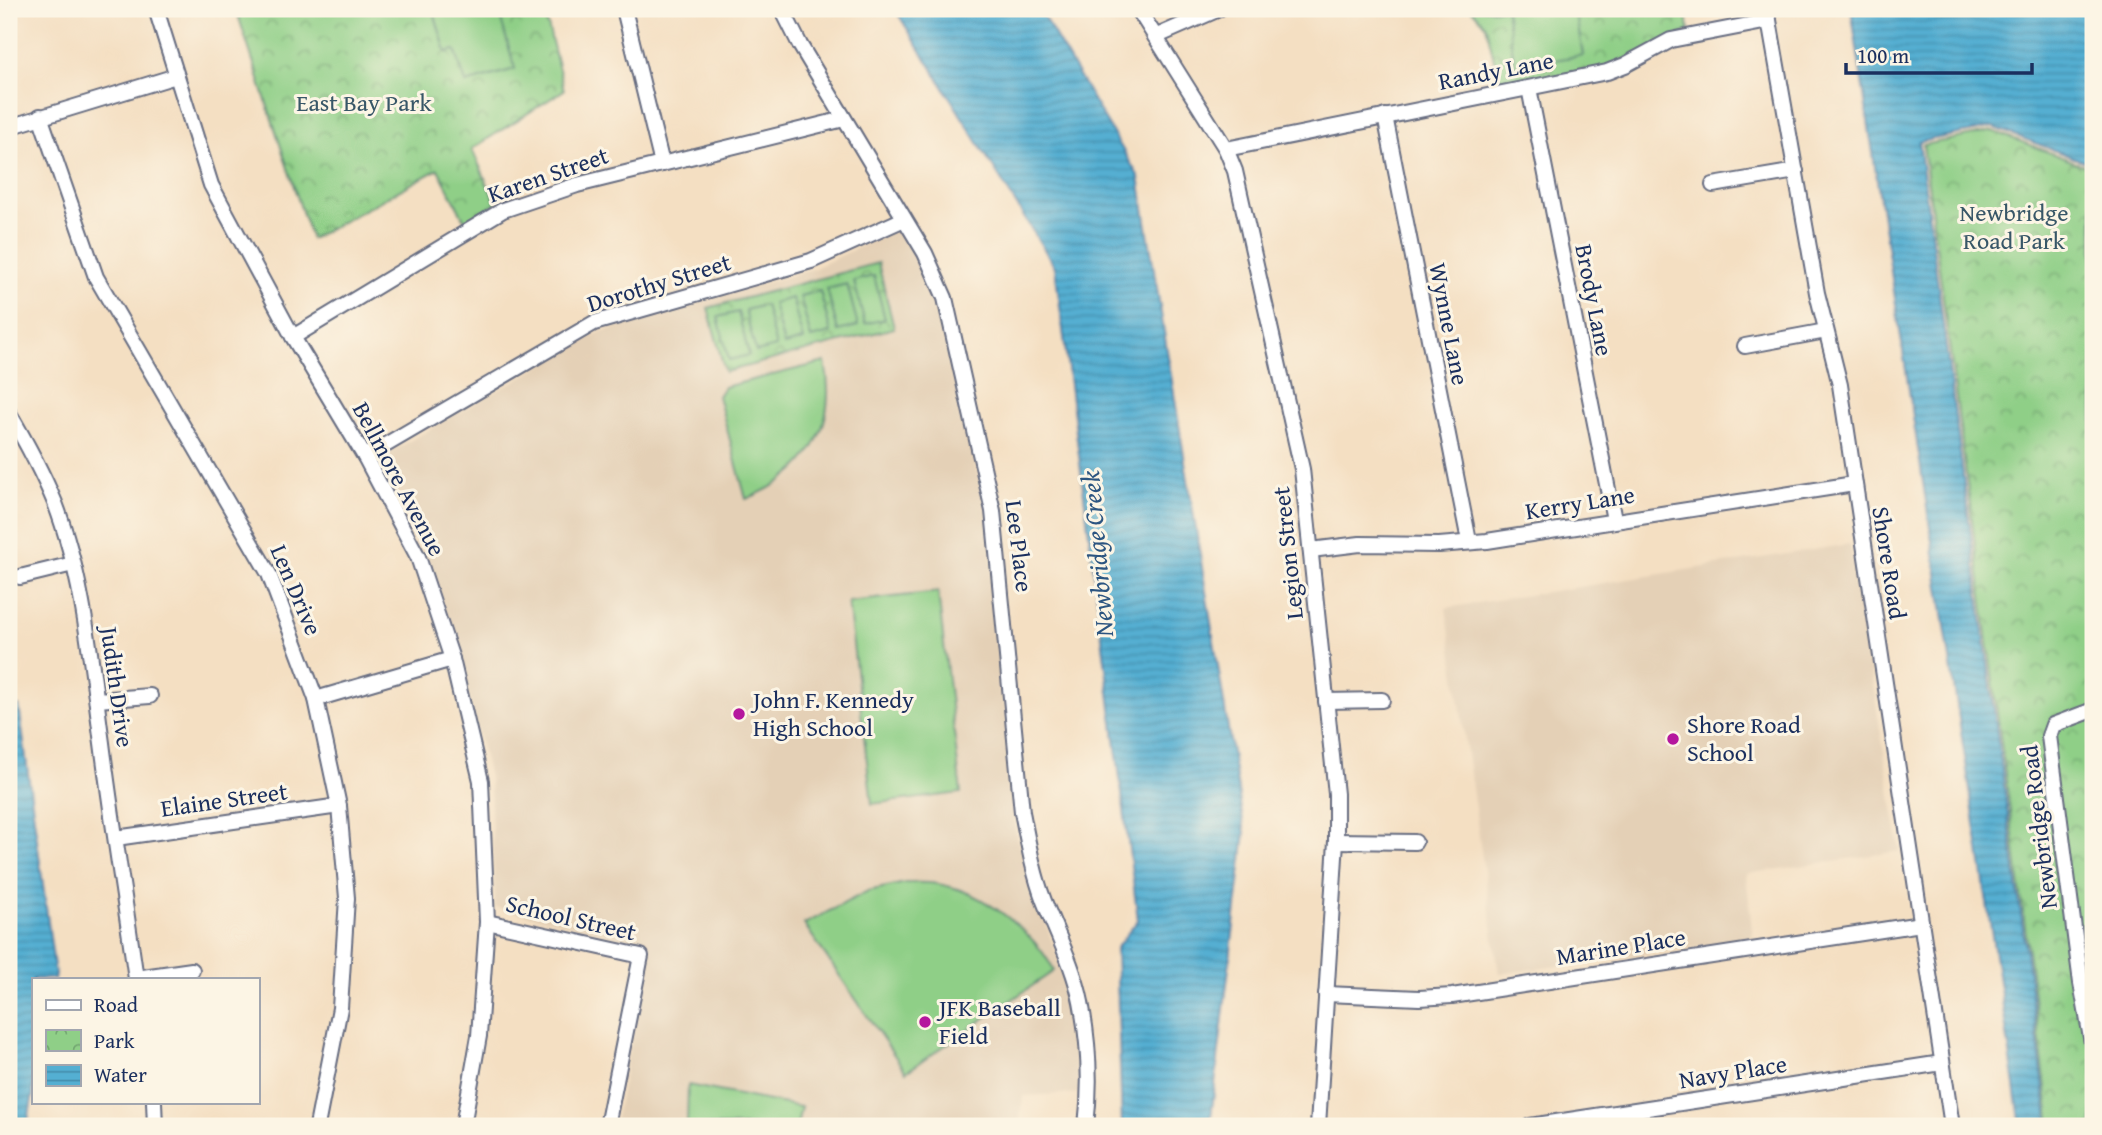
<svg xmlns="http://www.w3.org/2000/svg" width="2102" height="1135" viewBox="0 0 2102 1135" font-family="'Gentium Book Plus',serif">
<defs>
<pattern id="park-crowns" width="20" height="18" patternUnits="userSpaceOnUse" patternTransform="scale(1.75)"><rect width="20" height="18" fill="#8fcf87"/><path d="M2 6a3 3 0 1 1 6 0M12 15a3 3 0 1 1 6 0" fill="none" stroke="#74a872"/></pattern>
<pattern id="water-rules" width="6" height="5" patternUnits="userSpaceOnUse" patternTransform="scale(1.75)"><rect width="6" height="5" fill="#54afd2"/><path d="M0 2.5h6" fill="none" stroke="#458fae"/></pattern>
</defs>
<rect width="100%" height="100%" fill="#fcf5e5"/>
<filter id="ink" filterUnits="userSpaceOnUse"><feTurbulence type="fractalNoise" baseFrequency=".0143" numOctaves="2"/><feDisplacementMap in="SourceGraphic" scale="14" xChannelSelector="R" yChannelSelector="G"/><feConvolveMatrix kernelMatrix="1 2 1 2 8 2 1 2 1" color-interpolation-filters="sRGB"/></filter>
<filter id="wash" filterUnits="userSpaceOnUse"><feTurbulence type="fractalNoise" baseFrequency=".00686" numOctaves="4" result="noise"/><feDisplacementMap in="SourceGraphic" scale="28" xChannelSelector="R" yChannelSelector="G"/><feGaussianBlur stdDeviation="1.57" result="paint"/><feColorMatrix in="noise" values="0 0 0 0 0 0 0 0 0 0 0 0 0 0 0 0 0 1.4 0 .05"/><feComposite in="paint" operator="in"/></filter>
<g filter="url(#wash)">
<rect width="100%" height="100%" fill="#f4dfc2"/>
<g fill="#e4d0b6">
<path d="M 897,229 L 933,285 L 988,519 L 1016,834 L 1068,989 L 1080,1093 L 1023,1096 L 1019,1126 L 614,1126 L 632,1037 L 647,944 L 495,907 L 490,780 L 457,648 L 425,550 L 373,462 L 600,332 L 813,269 Z"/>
<path d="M 1850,544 L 1900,851 L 1746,874 L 1753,939 L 1499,974 L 1446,608 Z"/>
</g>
<g fill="url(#park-crowns)" stroke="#557f72" stroke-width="2">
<path d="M 236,9 L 544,9 L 564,90 L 472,149 L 496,203 L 466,223 L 438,169 L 311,239 Z"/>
<path d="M 1471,9 L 1687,9 L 1689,31 L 1604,69 L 1501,89 L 1486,26 Z"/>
<path d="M 1993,131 L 2093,169 L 2093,1126 L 2051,1126 L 1923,145 Z"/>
<path d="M 878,263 L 894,328 L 725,372 L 708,308 Z"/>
</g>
<g fill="#8fcf87" stroke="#557f72" stroke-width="2">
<path d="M 433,9 L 498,9 L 515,69 L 466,83 L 455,50 L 446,52 Z"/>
<path d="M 1506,9 L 1575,9 L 1583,55 L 1515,67 Z"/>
<path d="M 874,276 L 885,319 L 865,324 L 854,281 Z"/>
<path d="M 847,284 L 858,326 L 838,331 L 827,289 Z"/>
<path d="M 820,291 L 831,333 L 811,338 L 800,296 Z"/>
<path d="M 792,298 L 803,340 L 784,345 L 773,303 Z"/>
<path d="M 765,305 L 776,347 L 756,352 L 745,310 Z"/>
<path d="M 738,312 L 749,355 L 729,360 L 718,317 Z"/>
<path d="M 825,362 C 838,428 808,475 746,499 L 718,396 L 724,387 Z"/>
<path d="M 938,592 L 961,793 L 872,804 L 848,602 Z"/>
<path d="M 905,883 C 916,883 927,882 938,884 C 982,891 1035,932 1054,971 L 906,1072 L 804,924 L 868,891 Z"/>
<path d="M 688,1085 L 801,1107 L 797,1126 L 687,1126 Z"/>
</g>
<g fill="url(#water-rules)" stroke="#386f98" stroke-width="2">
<path d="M 895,9 L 1039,9 L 1139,177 L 1245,833 L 1210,1126 L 1122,1126 L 1116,948 L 1138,920 L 1055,267 Z"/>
<path d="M 1851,9 L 2093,9 L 2093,165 L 1993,127 L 1919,142 L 2049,1126 L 2021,1126 Z"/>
<path d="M 9,695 L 13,700 L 14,706 L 19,706 L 55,974 L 54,979 L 33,979 L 33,1094 L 27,1126 L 9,1126 Z"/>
</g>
</g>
<g filter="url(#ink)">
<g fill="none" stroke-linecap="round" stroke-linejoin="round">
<g stroke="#676d81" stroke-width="18">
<g id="minor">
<path d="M 156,9 L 211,185 L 293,337 L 365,457 L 418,557 L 452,659 L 481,781 L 487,922 L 479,1036 L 463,1126"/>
<path d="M 624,9 L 662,164"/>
<path d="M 782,9 L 800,45 L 925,253 L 945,298 L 993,511 L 1022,812 C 1028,842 1033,872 1044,901 C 1057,934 1074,967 1081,1002 C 1089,1043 1091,1085 1086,1126"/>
<path d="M 1138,9 L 1226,149 L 1235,171 L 1302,469 L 1336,794 L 1336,841 L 1318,1126"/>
<path d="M 1767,9 L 1817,293 L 1840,385 L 1952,1126"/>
<path d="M 1155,37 L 1219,9"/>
<path d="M 1529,88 L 1614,520"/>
<path d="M 40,116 L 96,277 L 269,574 L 316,699 L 339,806 L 347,898 L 340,1008 L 317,1126"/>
<path d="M 1385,116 L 1469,541"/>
<path d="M 9,127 L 176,76"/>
<path d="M 1226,149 L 1607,72 L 1625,65 L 1671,40 L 1769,21"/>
<path d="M 1713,185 L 1796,171"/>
<path d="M 293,337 L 503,210 L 577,185 L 844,119"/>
<path d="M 1745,346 L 1826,331"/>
<path d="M 9,413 C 26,442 42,472 55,503 C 84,579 91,663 102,743 C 112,822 125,900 136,979"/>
<path d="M 365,457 L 594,323 L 811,261 L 904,219"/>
<path d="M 1311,550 L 1360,544 L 1439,545 L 1487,541 L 1854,484"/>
<path d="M 20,577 L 73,564"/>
<path d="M 316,699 L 452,659"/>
<path d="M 97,700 L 150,696"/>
<path d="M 1326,701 L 1382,700"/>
<path d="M 2093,710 L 2053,725 L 2049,736 L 2081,983 L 2093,1049"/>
<path d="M 116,838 L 339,806"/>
<path d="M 1336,841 L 1415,842"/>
<path d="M 487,922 L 641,956 L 607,1126"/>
<path d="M 136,978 L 192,970"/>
<path d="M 1326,994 L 1419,998 L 1452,996 L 1921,924"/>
<path d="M 154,1102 L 155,1126"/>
<path d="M 1530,1126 L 1942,1063"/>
</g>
</g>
<use href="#minor" stroke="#fff" stroke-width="14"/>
</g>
</g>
<g fill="#b5179e" stroke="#fcf5e5" stroke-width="2.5">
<circle cx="739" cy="714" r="7"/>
<circle cx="1673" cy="739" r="7"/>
<circle cx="925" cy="1022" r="7"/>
</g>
<g text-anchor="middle" stroke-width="6" stroke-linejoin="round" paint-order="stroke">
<g font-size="24" fill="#1b2f5e" stroke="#fcf5e5">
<text transform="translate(1496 71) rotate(-11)" y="8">Randy Lane</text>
<text transform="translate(548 175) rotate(-19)" y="8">Karen Street</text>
<text transform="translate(659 283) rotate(-17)" y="8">Dorothy Street</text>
<text transform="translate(1594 300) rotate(79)" y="8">Brody Lane</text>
<text transform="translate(1449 324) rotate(79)" y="8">Wynne Lane</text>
<text transform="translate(399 479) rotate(62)" y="8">Bellmore Avenue</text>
<text transform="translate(1580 503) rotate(-9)" y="8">Kerry Lane</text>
<text transform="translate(1019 546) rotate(83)" y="8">Lee Place</text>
<text transform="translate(1288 553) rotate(-96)" y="8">Legion Street</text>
<text transform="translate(1889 563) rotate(81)" y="8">Shore Road</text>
<text transform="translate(296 590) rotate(67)" y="8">Len Drive</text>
<text transform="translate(117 687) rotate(82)" y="8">Judith Drive</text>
<text transform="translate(224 800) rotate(-8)" y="8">Elaine Street</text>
<text transform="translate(2039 827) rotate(-97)" y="8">Newbridge Road</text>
<text transform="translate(571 918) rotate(13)" y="8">School Street</text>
<text transform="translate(1621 947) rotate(-9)" y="8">Marine Place</text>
<text transform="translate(1733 1072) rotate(-9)" y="8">Navy Place</text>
</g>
<g font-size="24" fill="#385768" stroke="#fcf5e5">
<text x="364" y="111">East Bay Park</text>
<text x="2014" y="221">Newbridge<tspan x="2014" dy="28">Road Park</tspan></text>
</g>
<g font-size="24" fill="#1b2f5e" stroke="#fcf5e5" text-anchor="start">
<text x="753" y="708">John F. Kennedy<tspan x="753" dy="28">High School</tspan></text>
<text x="1687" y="733">Shore Road<tspan x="1687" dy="28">School</tspan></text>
<text x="939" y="1016">JFK Baseball<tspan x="939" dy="28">Field</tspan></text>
</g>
<g font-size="26" font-style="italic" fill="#2c5581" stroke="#fcf5e5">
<text transform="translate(1097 554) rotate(-95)" y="9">Newbridge Creek</text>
</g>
</g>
<rect width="2102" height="1135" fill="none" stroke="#fcf5e5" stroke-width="35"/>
<rect x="32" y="978" width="228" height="126" fill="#fcf5e5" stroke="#a2a6af" stroke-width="2"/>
<rect x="46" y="1000" width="35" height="10" fill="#ffffff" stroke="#a2a6af" stroke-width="2"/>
<text x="94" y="1012" font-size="21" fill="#1b2f5e">Road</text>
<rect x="46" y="1030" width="35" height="21" fill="url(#park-crowns)" stroke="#a2a6af" stroke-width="2"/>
<text x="94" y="1048" font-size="21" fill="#1b2f5e">Park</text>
<rect x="46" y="1065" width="35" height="21" fill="url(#water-rules)" stroke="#a2a6af" stroke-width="2"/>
<text x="94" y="1082" font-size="21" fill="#1b2f5e">Water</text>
<path d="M1846 63v10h186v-10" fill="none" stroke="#1b2f5e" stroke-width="3.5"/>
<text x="1857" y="63" font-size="21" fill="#1b2f5e" stroke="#fcf5e5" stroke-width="5" paint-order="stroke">100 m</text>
</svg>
